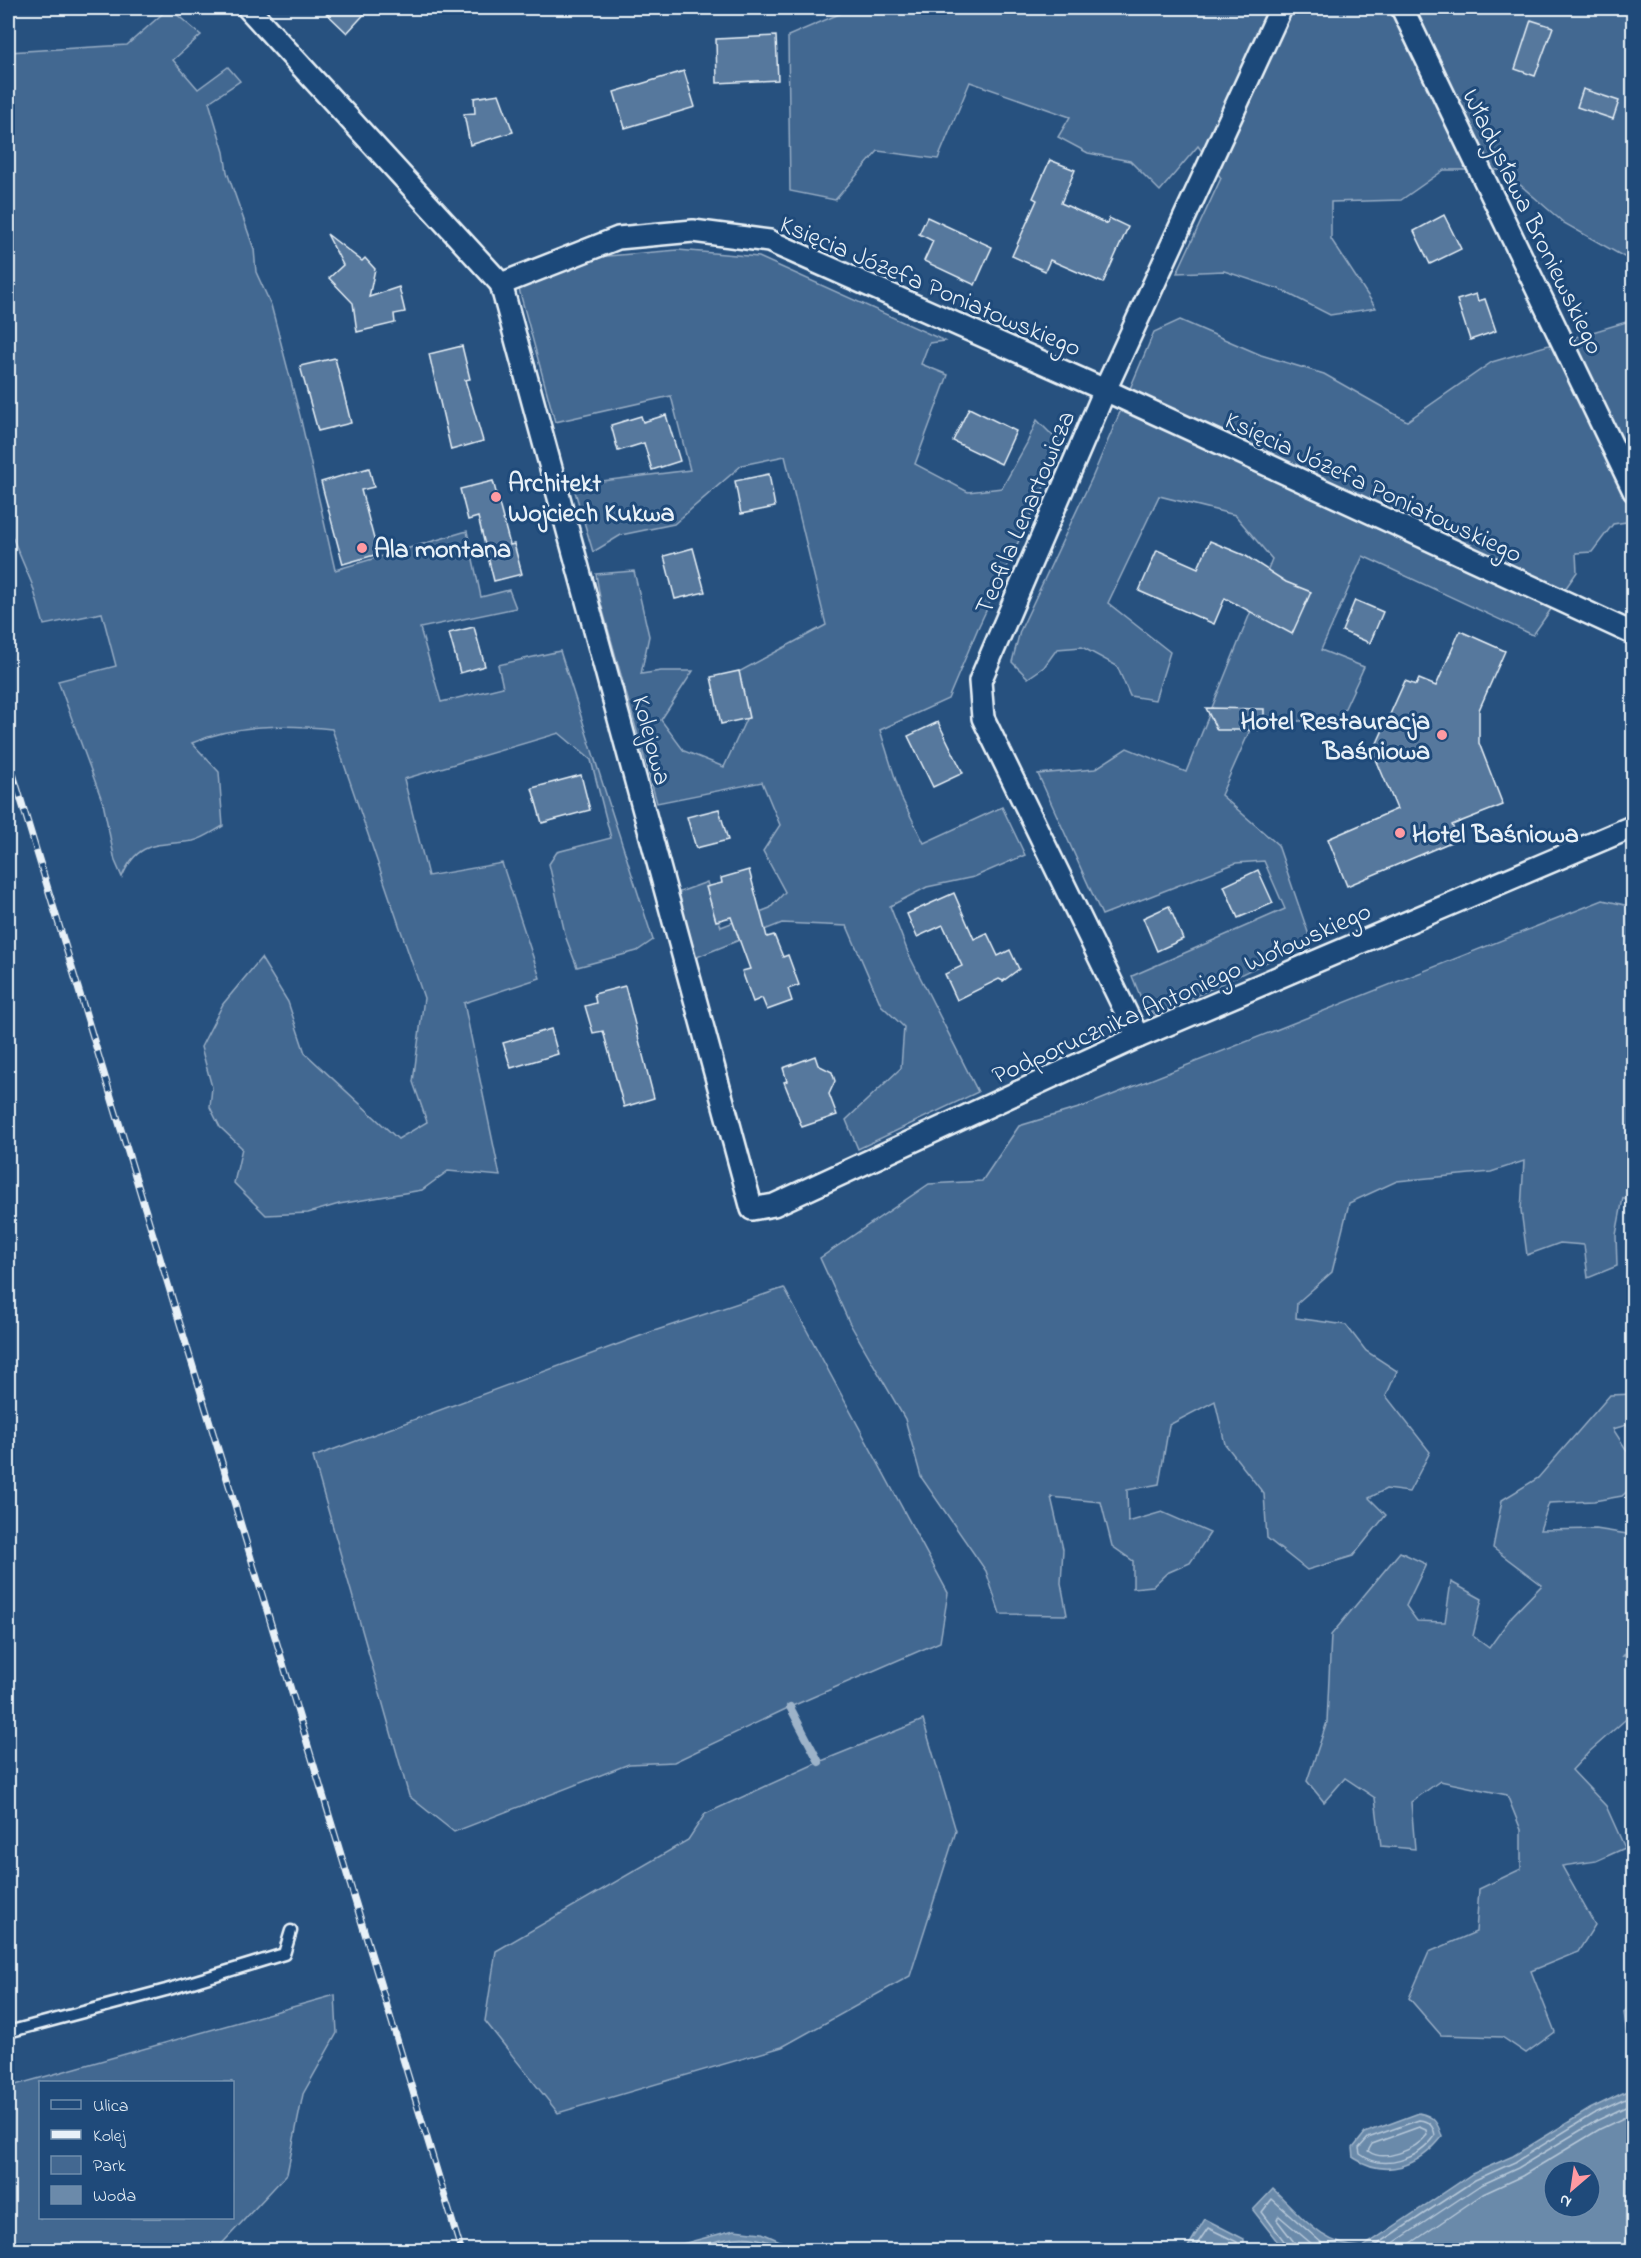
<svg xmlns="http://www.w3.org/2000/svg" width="1641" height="2258" viewBox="0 0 1641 2258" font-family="'Indie Flower',sans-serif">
<rect width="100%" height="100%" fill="#27517f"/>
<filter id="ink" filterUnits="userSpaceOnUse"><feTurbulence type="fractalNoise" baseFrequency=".0167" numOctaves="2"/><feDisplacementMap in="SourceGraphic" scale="12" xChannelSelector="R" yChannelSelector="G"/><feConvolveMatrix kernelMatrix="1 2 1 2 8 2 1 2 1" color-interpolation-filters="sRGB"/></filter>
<g filter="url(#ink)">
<g fill="#436891" stroke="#96acc4" stroke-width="1.5" fill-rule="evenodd">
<path d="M 169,8 L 201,35 L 173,60 L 198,89 L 228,67 L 240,81 L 209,102 L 224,152 L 227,172 L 254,249 L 256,272 L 271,305 L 300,416 L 335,570 L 467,531 L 481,597 L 509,590 L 516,608 L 420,628 L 441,702 L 503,687 L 498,665 L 560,651 L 653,940 L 637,951 L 577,967 L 566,938 L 549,864 L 557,852 L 611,838 L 591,760 L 559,733 L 404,779 L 428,876 L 502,863 L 540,978 L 464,1003 L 500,1176 L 448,1171 L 422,1190 L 339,1204 L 308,1213 L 266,1215 L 234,1183 L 242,1148 L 220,1127 L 210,1107 L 212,1087 L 201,1047 L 223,1004 L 261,958 L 288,1002 L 305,1053 L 398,1139 L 427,1122 L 413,1082 L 424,998 L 332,729 C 285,724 236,724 192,743 L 219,772 L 223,826 C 214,831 203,839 193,841 C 159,846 138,839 122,877 L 115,861 L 103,803 L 58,681 L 116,666 L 102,613 L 44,625 L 32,584 L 8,527 L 8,52 L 127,45 Z"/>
<path d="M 853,8 L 1633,8 L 1633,262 L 1564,223 L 1503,170 L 1444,170 L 1401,200 L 1331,202 L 1331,239 L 1376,308 L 1330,315 L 1279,289 L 1224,271 L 1177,273 L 1221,178 L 1198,146 L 1160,191 L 1130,161 L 1088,153 L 1058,137 L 1070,117 L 970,82 L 938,159 L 878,151 L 835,200 L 790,191 L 788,36 Z"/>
<path d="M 678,250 L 759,257 L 945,341 L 929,343 L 921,364 L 948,375 L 915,464 L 968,492 L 1002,488 L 1027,443 L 1037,420 L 1063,446 L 978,628 L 948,699 L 880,730 L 901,797 L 924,843 L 1002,807 L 1025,855 L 974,877 L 927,887 L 890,906 L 909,955 L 978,1092 L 858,1149 L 846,1120 L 901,1068 L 904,1027 L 881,1005 L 847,926 L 782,923 L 692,959 L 677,893 L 707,882 L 721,927 L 770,908 L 785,892 L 763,851 L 780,825 L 762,782 L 657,803 L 601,604 L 596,574 L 634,571 L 649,636 L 641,674 L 661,671 L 693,671 L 661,720 L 684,751 L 724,767 L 747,717 L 731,676 L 826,625 L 785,456 L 742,465 L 674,524 L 621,535 L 593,552 L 574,488 L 602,481 L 690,470 L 671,396 L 555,422 L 519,289 L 596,257 Z"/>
<path d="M 1180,320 L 1261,355 L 1324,374 L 1407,421 L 1492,362 L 1633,320 L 1633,521 L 1613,524 L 1592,552 L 1576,553 L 1577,572 L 1533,635 L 1363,556 L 1321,650 L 1364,667 L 1339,721 L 1254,721 L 1221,795 L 1278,845 L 1311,941 L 1156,1015 L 1145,1008 L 1132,976 L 1285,909 L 1264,861 L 1236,863 L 1102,915 L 1038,774 L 1095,769 L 1127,748 L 1186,772 L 1272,559 L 1235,515 L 1159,496 L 1108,603 L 1170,652 L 1155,700 L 1130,696 L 1117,666 L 1082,647 L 1057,649 L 1044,667 L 1028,678 L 1012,662 L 1020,631 L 1092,478 L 1154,332 Z"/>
<path d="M 1603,900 L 1634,907 L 1634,1205 L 1623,1198 L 1616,1235 L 1617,1266 L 1588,1278 L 1584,1245 L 1560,1243 L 1527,1255 L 1521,1210 L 1524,1161 L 1491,1172 L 1397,1181 L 1349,1203 L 1332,1272 L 1297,1303 L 1296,1318 L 1346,1325 L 1366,1351 L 1397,1371 L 1386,1396 L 1430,1452 L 1409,1492 L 1386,1489 L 1369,1498 L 1386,1515 L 1353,1556 L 1307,1570 L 1267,1538 L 1264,1494 L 1225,1444 L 1215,1401 L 1169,1425 L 1159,1484 L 1127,1490 L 1128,1522 L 1162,1512 L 1210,1533 L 1190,1563 L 1167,1573 L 1153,1586 L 1133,1588 L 1133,1561 L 1112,1546 L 1101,1502 L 1051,1497 L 1063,1549 L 1061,1583 L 1067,1615 L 1000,1614 L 986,1571 L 921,1477 L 905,1419 L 849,1322 L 820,1258 L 929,1184 L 982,1181 L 1019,1126 L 1082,1107 Z"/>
<path d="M 784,1288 L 948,1593 L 940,1642 L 790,1707 L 674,1762 L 629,1764 L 454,1832 L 409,1796 L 313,1457 L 651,1332 Z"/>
<path d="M 1633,1394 L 1633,1423 L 1613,1429 L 1629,1454 L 1633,1453 L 1633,1486 L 1622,1496 L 1594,1501 L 1549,1503 L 1540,1530 L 1596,1529 L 1633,1535 L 1633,1644 L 1623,1656 L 1633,1655 L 1633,1713 L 1589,1752 L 1572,1770 L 1606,1806 L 1625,1848 L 1596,1861 L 1562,1866 L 1595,1925 L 1578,1952 L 1531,1971 L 1555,2032 L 1526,2053 L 1502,2037 L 1441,2035 L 1409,1998 L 1429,1952 L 1476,1932 L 1479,1889 L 1521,1869 L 1521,1830 L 1507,1795 L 1440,1781 L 1411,1802 L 1415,1849 L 1381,1846 L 1375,1798 L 1345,1778 L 1324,1802 L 1307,1781 L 1327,1722 L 1331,1635 L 1400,1552 L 1426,1564 L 1406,1606 L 1417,1621 L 1445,1622 L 1451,1582 L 1482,1599 L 1473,1636 L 1489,1648 L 1512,1616 L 1542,1585 L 1493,1548 L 1502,1500 L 1538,1478 L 1610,1395 Z"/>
<path d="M 923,1720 L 956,1831 L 910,1976 L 782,2047 L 558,2113 L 485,2021 L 496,1951 L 688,1840 L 705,1814 L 819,1762 Z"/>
<path d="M 335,1995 L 337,2033 L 303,2094 L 287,2174 L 216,2250 L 8,2250 L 8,2087 ZM 232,2082 L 232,2218 L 40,2218 L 40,2082 Z"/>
<path d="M 1633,2003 L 1633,2044 L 1627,2035 L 1624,2012 Z"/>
</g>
<g fill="#6b8aaa" stroke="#9db3c9" stroke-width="1.5" fill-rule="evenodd">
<path d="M 1633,2088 L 1633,2250 L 1284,2250 L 1253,2210 L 1273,2189 C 1301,2215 1322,2247 1363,2247 L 1472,2174 L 1513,2156 L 1590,2109 ZM 1554,2171 L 1590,2171 L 1590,2207 L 1554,2207 Z"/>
<path d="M 1419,2113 C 1434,2116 1438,2123 1442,2137 C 1419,2166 1387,2179 1354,2158 L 1353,2148 L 1365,2133 Z"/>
<path d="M 1205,2219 L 1244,2239 L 1244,2250 L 1186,2250 Z"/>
<path d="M 734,2230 L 762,2233 L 800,2250 L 660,2250 Z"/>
</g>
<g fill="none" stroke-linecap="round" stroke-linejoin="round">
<g stroke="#b6c8d9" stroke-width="1.5">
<path d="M 1419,2120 C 1429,2121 1434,2126 1435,2136 C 1419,2159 1384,2172 1360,2154 L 1359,2148 L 1368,2138 Z"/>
<path d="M 1419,2127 L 1426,2130 L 1427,2135 C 1415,2150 1384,2163 1368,2151 L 1372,2144 Z"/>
<path d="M 683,2250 C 723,2240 748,2228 788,2250"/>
<path d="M 1193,2250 L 1208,2228 L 1237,2242 L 1238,2250"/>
<path d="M 1288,2250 L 1287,2245 L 1262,2212 L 1272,2199 L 1323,2244 L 1339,2250"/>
<path d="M 1296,2250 L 1294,2242 L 1277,2220 L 1279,2216 L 1319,2250"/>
<path d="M 1369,2250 L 1475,2180 L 1515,2162 L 1593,2114 L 1634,2095"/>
<path d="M 1383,2250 L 1479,2186 L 1518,2168 L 1596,2121 L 1634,2103"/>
<path d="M 1401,2250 L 1483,2194 L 1522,2176 L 1600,2129 L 1634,2113"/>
</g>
<path stroke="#9db3c9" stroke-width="8" d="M 790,1707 L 819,1762"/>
</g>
<g fill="#57789d" stroke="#e8f1f8" stroke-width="1.5">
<path d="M 321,8 L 370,8 L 347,33 Z"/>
<path d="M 1531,20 L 1553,27 L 1535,76 L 1515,69 Z"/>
<path d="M 776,36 L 778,80 L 717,83 L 716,39 Z"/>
<path d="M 684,71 L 695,107 L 625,128 L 614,92 Z"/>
<path d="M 1583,89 L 1619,101 L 1613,119 L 1577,107 Z"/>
<path d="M 499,94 L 513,132 L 470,145 L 464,114 L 475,113 L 474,98 Z"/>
<path d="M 1050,160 L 1075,170 L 1061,203 L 1107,224 L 1109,218 L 1128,227 L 1103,283 L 1050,260 L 1045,271 L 1012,256 L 1037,200 L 1033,198 Z"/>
<path d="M 1444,215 L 1461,249 L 1430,264 L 1414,231 Z"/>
<path d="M 927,217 L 992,247 L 975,285 L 924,261 L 933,241 L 919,234 Z"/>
<path d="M 327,234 L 362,261 L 365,258 L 375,269 L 369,297 L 399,287 L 405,312 L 394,314 L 395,323 L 357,332 L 353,303 L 329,278 L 343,265 Z"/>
<path d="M 1476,294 L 1478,301 L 1485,299 L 1496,331 L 1470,340 L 1457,300 Z"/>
<path d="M 462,346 L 470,379 L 465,380 L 483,441 L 451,450 L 429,354 Z"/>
<path d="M 335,358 L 351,423 L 318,431 L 300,366 Z"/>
<path d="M 969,408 L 1016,431 L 1001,464 L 953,441 Z"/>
<path d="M 666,415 L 680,461 L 652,470 L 644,443 L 618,451 L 611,425 L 641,416 L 643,422 Z"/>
<path d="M 369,468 L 374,487 L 361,490 L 378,554 L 343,564 L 321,482 Z"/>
<path d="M 769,474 L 775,507 L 741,514 L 735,481 Z"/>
<path d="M 493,481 L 510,545 L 514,544 L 522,574 L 494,581 L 478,517 L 468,520 L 460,489 Z"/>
<path d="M 1210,541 L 1246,556 L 1286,582 L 1311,592 L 1292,634 L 1225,598 L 1214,624 L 1139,591 L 1157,550 L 1198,568 Z"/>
<path d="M 693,548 L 705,592 L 675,599 L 664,556 Z"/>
<path d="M 1355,600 L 1383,612 L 1370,643 L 1342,631 Z"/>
<path d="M 474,627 L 485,666 L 460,673 L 449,633 Z"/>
<path d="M 1460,631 L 1505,651 L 1479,710 L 1479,743 L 1503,805 L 1452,825 L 1458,839 L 1347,886 L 1328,839 L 1397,809 L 1373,752 L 1405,681 L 1416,685 L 1419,679 L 1436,686 Z"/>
<path d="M 739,671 L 749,718 L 721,724 L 711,677 Z"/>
<path d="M 1206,708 L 1264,709 L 1264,730 L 1217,730 Z"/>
<path d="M 938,722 L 963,773 L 933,787 L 908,736 Z"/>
<path d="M 581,775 L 590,810 L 542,823 L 532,788 Z"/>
<path d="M 719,809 L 728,840 L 696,848 L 687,817 Z"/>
<path d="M 749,870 L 767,937 L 774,935 L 783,957 L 788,955 L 799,985 L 788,989 L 792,1001 L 767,1010 L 762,998 L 753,1002 L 742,971 L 750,969 L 731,917 L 716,921 L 706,887 L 722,883 L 721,878 Z"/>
<path d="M 1258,870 L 1273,903 L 1238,918 L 1224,886 Z"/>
<path d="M 954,893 L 974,939 L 987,933 L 998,956 L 1010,950 L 1019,969 L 1003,981 L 999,979 L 957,1000 L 945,974 L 962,966 L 943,925 L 917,937 L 907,914 Z"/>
<path d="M 1169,906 L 1183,939 L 1157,951 L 1143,918 Z"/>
<path d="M 625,986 L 654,1098 L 624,1107 L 603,1031 L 593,1033 L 585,1006 L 596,1003 L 594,994 Z"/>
<path d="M 551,1029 L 558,1054 L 511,1068 L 503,1043 Z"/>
<path d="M 815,1056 L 818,1065 L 832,1072 L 835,1081 L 829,1094 L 837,1115 L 802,1127 L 784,1082 L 787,1081 L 783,1068 Z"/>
</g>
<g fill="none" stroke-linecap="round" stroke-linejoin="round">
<g stroke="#e8f1f8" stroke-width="15">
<path id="lane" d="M 8,2032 L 166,1990 L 284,1954 L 291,1931"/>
</g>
<g stroke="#e8f1f8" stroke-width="26">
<g id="street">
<path d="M 248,8 L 501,284 L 752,1209 L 774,1205 L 1138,1037 L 1634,826"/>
<path d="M 1402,8 L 1634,491"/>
<path d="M 501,284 L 618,238 L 693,231 L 769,241 L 1105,390 L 1634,634"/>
<path d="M 1138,1037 L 983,718 L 980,681 L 1105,390 L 1281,8"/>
</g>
</g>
<use href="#lane" stroke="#1f4a7a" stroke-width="10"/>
<use href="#street" stroke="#1f4a7a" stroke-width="21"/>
<g stroke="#e8f1f8" stroke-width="7">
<path id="rail" d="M 8,757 L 461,2250"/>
</g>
<use href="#rail" stroke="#1f4a7a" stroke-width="4.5" stroke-dasharray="14" stroke-linecap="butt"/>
</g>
</g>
<g fill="#ff9aa2" stroke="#1f4a7a" stroke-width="2">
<circle cx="496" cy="497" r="6"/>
<circle cx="362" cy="548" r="6"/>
<circle cx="1442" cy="735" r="6"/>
<circle cx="1400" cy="833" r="6"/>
</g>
<g text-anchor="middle" stroke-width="6" stroke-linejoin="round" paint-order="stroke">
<g font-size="26" fill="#e8f1f8" stroke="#1f4a7a">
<text transform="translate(1534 221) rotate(64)" y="9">Władysława Broniewskiego</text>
<text transform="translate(931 285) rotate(23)" y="9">Księcia Józefa Poniatowskiego</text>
<text transform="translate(1374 486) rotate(25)" y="9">Księcia Józefa Poniatowskiego</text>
<text transform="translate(1024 512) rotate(-67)" y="9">Teofila Lenartowicza</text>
<text transform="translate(653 740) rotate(75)" y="9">Kolejowa</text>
<text transform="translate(1181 992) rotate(-24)" y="9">Podporucznika Antoniego Wołowskiego</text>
</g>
<g font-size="26" font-weight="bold" fill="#e8f1f8" stroke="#1f4a7a" text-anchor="start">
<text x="508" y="491">Architekt<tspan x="508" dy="30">Wojciech Kukwa</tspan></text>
<text x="374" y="557">Ala montana</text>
<text x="1430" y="729" text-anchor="end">Hotel Restauracja<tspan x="1430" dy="30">Baśniowa</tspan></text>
<text x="1412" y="842">Hotel Baśniowa</text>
</g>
</g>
<rect width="1641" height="2258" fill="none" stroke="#1f4a7a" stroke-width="30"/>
<rect x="15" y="15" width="1611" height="2228" fill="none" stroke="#e8f1f8" stroke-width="2" filter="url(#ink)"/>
<rect x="39" y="2081" width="195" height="138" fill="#1f4a7a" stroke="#6f8dac" stroke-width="1.5"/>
<rect x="51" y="2100" width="30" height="9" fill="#1f4a7a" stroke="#6f8dac" stroke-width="1.5"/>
<text x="93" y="2111" font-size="18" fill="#e8f1f8">Ulica</text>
<rect x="51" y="2130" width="30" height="9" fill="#e8f1f8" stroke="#6f8dac" stroke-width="1.5"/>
<text x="93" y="2141" font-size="18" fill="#e8f1f8">Kolej</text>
<rect x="51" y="2156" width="30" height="18" fill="#436891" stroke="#6f8dac" stroke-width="1.5"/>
<text x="93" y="2171" font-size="18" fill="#e8f1f8">Park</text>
<rect x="51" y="2186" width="30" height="18" fill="#6b8aaa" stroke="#6f8dac" stroke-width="1.5"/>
<text x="93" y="2201" font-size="18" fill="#e8f1f8">Woda</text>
<g transform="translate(1572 2189) rotate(209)"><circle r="28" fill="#1f4a7a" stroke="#6f8dac" stroke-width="1.5"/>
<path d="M0-4.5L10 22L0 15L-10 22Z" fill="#ff9aa2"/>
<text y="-9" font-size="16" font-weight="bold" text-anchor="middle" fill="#e8f1f8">N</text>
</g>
</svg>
